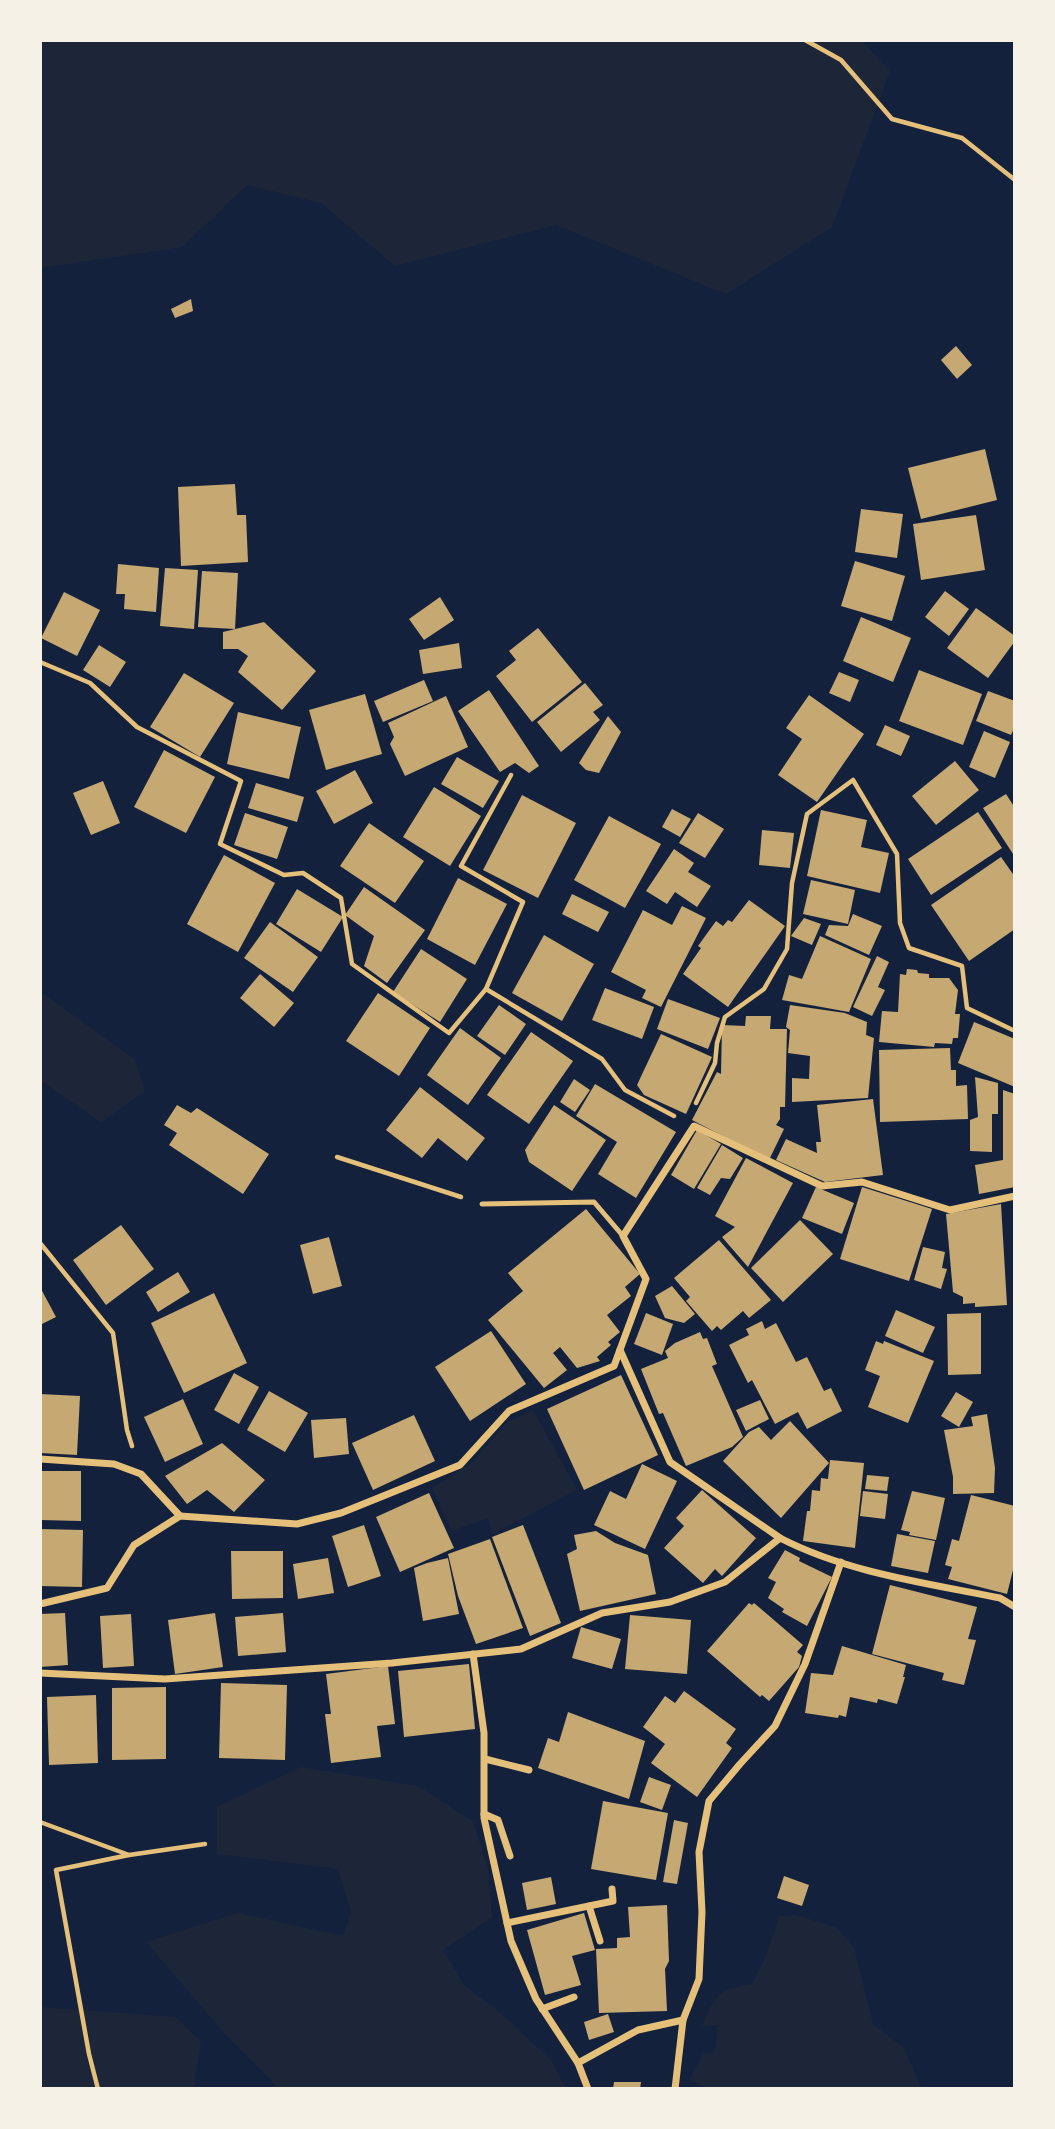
<svg xmlns="http://www.w3.org/2000/svg" width="1055" height="2129" viewBox="0 0 1055 2129" font-family="'Libre Baskerville',serif">
<rect width="100%" height="100%" fill="#14213d"/>
<g fill="#1d2539">
<path d="M 40,40 L 861,40 L 890,71 L 832,227 L 726,294 L 556,225 L 395,266 L 321,203 L 247,185 L 182,247 L 40,268 Z"/>
<path d="M 40,991 L 135,1060 L 145,1091 L 101,1122 L 40,1080 Z"/>
<path d="M 533,1410 L 577,1490 L 492,1534 L 488,1518 L 452,1531 L 432,1488 L 473,1462 L 507,1422 Z"/>
<path d="M 301,1767 L 418,1786 L 473,1822 L 488,1868 L 492,1917 L 443,1950 L 465,1986 L 502,2014 L 551,2060 L 566,2089 L 277,2089 L 270,2079 L 224,2033 L 146,1942 L 238,1913 L 343,1936 L 351,1912 L 338,1869 L 217,1854 L 217,1807 Z"/>
<path d="M 796,1915 L 838,1928 L 854,1948 L 873,2024 L 904,2048 L 922,2089 L 710,2089 L 689,2080 L 703,2054 L 715,2052 L 718,2025 L 702,2026 C 715,1996 718,1989 752,1984 L 765,1958 L 780,1916 Z"/>
<path d="M 40,2007 L 175,2017 L 201,2042 L 194,2089 L 40,2089 Z"/>
</g>
<g fill="#c6a872">
<path d="M 191,299 L 193,311 L 175,318 L 171,309 Z"/>
<path d="M 956,346 L 972,365 L 957,379 L 941,360 Z"/>
<path d="M 985,449 L 997,500 L 921,519 L 908,468 Z"/>
<path d="M 235,484 L 237,515 L 246,515 L 248,562 L 181,566 L 178,487 Z"/>
<path d="M 861,509 L 903,514 L 897,558 L 855,552 Z"/>
<path d="M 976,515 L 985,570 L 921,580 L 913,524 Z"/>
<path d="M 855,561 L 905,576 L 892,621 L 841,606 Z"/>
<path d="M 118,564 L 159,568 L 156,612 L 124,609 L 125,594 L 116,594 Z"/>
<path d="M 165,568 L 198,570 L 194,629 L 160,626 Z"/>
<path d="M 202,571 L 238,573 L 235,629 L 198,627 Z"/>
<path d="M 945,591 L 969,609 L 949,636 L 925,617 Z"/>
<path d="M 64,592 L 100,610 L 77,656 L 41,638 Z"/>
<path d="M 440,597 L 454,620 L 424,640 L 409,619 Z"/>
<path d="M 976,608 L 1015,636 L 1015,641 L 988,678 L 947,648 Z"/>
<path d="M 861,617 L 911,638 L 893,682 L 843,661 Z"/>
<path d="M 264,622 L 316,671 L 282,710 L 238,672 L 248,656 L 238,649 L 223,649 L 223,632 Z"/>
<path d="M 538,628 L 582,682 L 532,722 L 496,676 L 516,660 L 509,651 Z"/>
<path d="M 459,643 L 462,668 L 423,674 L 419,650 Z"/>
<path d="M 99,645 L 126,662 L 110,687 L 83,670 Z"/>
<path d="M 919,670 L 982,694 L 963,745 L 899,721 Z"/>
<path d="M 839,672 L 859,680 L 850,702 L 829,693 Z"/>
<path d="M 184,673 L 234,703 L 200,757 L 150,727 Z"/>
<path d="M 424,680 L 433,701 L 383,722 L 374,701 Z"/>
<path d="M 585,683 L 603,705 L 593,712 L 600,720 L 561,752 L 537,722 Z"/>
<path d="M 489,690 L 539,766 L 529,773 L 515,763 L 500,772 L 458,711 Z"/>
<path d="M 988,691 L 1015,701 L 1015,726 L 1011,735 L 976,721 Z"/>
<path d="M 365,694 L 382,754 L 326,770 L 309,710 Z"/>
<path d="M 809,695 L 864,734 L 817,802 L 778,775 L 802,739 L 786,728 Z"/>
<path d="M 446,696 L 468,747 L 405,776 L 390,744 L 394,737 L 388,723 Z"/>
<path d="M 238,712 L 301,727 L 289,779 L 227,764 Z"/>
<path d="M 608,716 L 621,732 L 599,773 L 586,770 L 579,763 Z"/>
<path d="M 885,725 L 910,736 L 901,756 L 876,745 Z"/>
<path d="M 984,731 L 1010,742 L 995,778 L 969,767 Z"/>
<path d="M 164,750 L 215,777 L 186,833 L 134,807 Z"/>
<path d="M 457,757 L 499,781 L 483,808 L 441,784 Z"/>
<path d="M 955,761 L 979,790 L 936,825 L 912,796 Z"/>
<path d="M 355,770 L 373,803 L 334,824 L 316,791 Z"/>
<path d="M 103,781 L 120,823 L 91,835 L 73,793 Z"/>
<path d="M 256,783 L 304,797 L 297,822 L 248,808 Z"/>
<path d="M 434,787 L 481,816 L 450,866 L 403,837 Z"/>
<path d="M 1006,794 L 1015,808 L 1015,857 L 983,808 Z"/>
<path d="M 522,795 L 576,823 L 538,898 L 483,870 Z"/>
<path d="M 672,809 L 691,819 L 680,837 L 662,827 Z"/>
<path d="M 821,810 L 867,820 L 861,847 L 889,853 L 880,893 L 807,876 Z"/>
<path d="M 978,812 L 1002,848 L 931,895 L 908,859 Z"/>
<path d="M 245,813 L 288,827 L 277,859 L 234,845 Z"/>
<path d="M 698,813 L 724,829 L 705,858 L 679,843 Z"/>
<path d="M 609,816 L 661,844 L 625,908 L 574,880 Z"/>
<path d="M 369,823 L 424,861 L 395,903 L 340,866 Z"/>
<path d="M 762,830 L 794,833 L 790,868 L 759,865 Z"/>
<path d="M 674,849 L 694,863 L 688,872 L 711,886 L 697,907 L 675,892 L 667,904 L 646,891 Z"/>
<path d="M 224,855 L 275,883 L 238,952 L 187,924 Z"/>
<path d="M 1001,857 L 1015,877 L 1015,929 L 969,961 L 931,905 Z"/>
<path d="M 458,878 L 507,904 L 475,965 L 427,939 Z"/>
<path d="M 811,880 L 855,890 L 848,924 L 803,914 Z"/>
<path d="M 364,887 L 425,930 L 387,983 L 364,966 L 374,936 L 345,915 Z"/>
<path d="M 297,889 L 343,917 L 321,952 L 276,924 Z"/>
<path d="M 572,894 L 609,912 L 598,932 L 562,914 Z"/>
<path d="M 749,900 L 785,926 L 728,1007 L 683,974 L 701,948 L 698,946 L 716,921 L 723,926 L 728,920 L 732,922 Z"/>
<path d="M 682,906 L 706,918 L 661,1007 L 642,998 L 646,990 L 611,972 L 643,910 L 672,925 Z"/>
<path d="M 853,914 L 882,926 L 869,955 L 825,935 L 829,925 L 848,926 Z"/>
<path d="M 804,918 L 821,924 L 812,945 L 791,936 Z"/>
<path d="M 270,922 L 318,957 L 293,992 L 244,958 Z"/>
<path d="M 544,935 L 594,964 L 562,1021 L 512,993 Z"/>
<path d="M 820,936 L 871,959 L 849,1012 L 782,1000 L 789,975 L 802,979 Z"/>
<path d="M 421,949 L 467,979 L 440,1022 L 393,992 Z"/>
<path d="M 877,956 L 889,962 L 878,987 L 885,990 L 872,1016 L 853,1007 Z"/>
<path d="M 907,969 L 917,970 L 918,973 L 929,974 L 929,978 L 949,978 L 958,990 L 955,1014 L 960,1014 L 958,1038 L 953,1038 L 952,1044 L 935,1043 L 934,1047 L 879,1042 L 882,1011 L 898,1012 L 900,974 L 906,975 Z"/>
<path d="M 260,974 L 294,1003 L 274,1027 L 240,998 Z"/>
<path d="M 605,988 L 654,1007 L 642,1039 L 592,1020 Z"/>
<path d="M 378,993 L 430,1028 L 399,1076 L 346,1041 Z"/>
<path d="M 668,999 L 720,1018 L 708,1049 L 657,1029 Z"/>
<path d="M 499,1005 L 526,1024 L 505,1055 L 477,1036 Z"/>
<path d="M 790,1005 L 845,1013 L 867,1022 L 866,1035 L 874,1038 L 868,1098 L 792,1102 L 792,1078 L 809,1079 L 810,1056 L 788,1053 L 790,1030 L 786,1027 Z"/>
<path d="M 746,1016 L 771,1016 L 770,1029 L 787,1029 L 785,1107 L 780,1107 L 780,1119 L 776,1125 L 784,1129 L 769,1160 L 692,1120 L 717,1072 L 721,1074 L 722,1025 L 745,1026 Z"/>
<path d="M 974,1022 L 1015,1039 L 1015,1087 L 958,1063 Z"/>
<path d="M 460,1028 L 501,1058 L 468,1105 L 427,1075 Z"/>
<path d="M 531,1032 L 573,1061 L 529,1124 L 487,1095 Z"/>
<path d="M 661,1034 L 712,1057 L 686,1114 L 644,1095 L 637,1085 Z"/>
<path d="M 950,1048 L 951,1070 L 956,1070 L 956,1086 L 967,1085 L 968,1119 L 880,1122 L 879,1050 Z"/>
<path d="M 975,1077 L 998,1083 L 998,1114 L 992,1114 L 992,1152 L 970,1151 L 970,1120 L 978,1117 Z"/>
<path d="M 574,1079 L 590,1090 L 575,1112 L 560,1102 Z"/>
<path d="M 595,1084 L 676,1132 L 636,1198 L 598,1174 L 617,1142 L 576,1116 Z"/>
<path d="M 420,1087 L 485,1138 L 467,1161 L 438,1138 L 422,1158 L 386,1130 Z"/>
<path d="M 1003,1090 L 1015,1094 L 1015,1187 L 979,1194 L 975,1165 L 1003,1160 Z"/>
<path d="M 873,1099 L 883,1175 L 825,1182 L 776,1160 L 786,1139 L 817,1153 L 816,1142 L 821,1142 L 817,1105 Z"/>
<path d="M 177,1105 L 191,1113 L 197,1108 L 269,1154 L 243,1194 L 169,1145 L 177,1133 L 164,1125 Z"/>
<path d="M 554,1105 L 606,1140 L 572,1191 L 529,1162 L 525,1150 Z"/>
<path d="M 697,1130 L 721,1144 L 694,1189 L 671,1175 Z"/>
<path d="M 722,1145 L 743,1158 L 730,1179 L 721,1178 L 710,1195 L 697,1188 Z"/>
<path d="M 746,1158 L 793,1183 L 748,1267 L 722,1237 L 735,1227 L 715,1216 Z"/>
<path d="M 816,1187 L 854,1203 L 842,1234 L 802,1218 Z"/>
<path d="M 862,1187 L 932,1209 L 909,1281 L 840,1259 Z"/>
<path d="M 1001,1204 L 1007,1305 L 975,1307 L 975,1303 L 963,1304 L 963,1297 L 953,1292 L 946,1214 Z"/>
<path d="M 586,1209 L 640,1274 L 625,1287 L 631,1296 L 607,1315 L 620,1332 L 608,1342 L 611,1345 L 597,1357 L 600,1361 L 577,1368 L 560,1347 L 553,1353 L 567,1370 L 544,1388 L 488,1320 L 523,1291 L 508,1273 Z"/>
<path d="M 800,1220 L 833,1254 L 783,1302 L 751,1268 Z"/>
<path d="M 121,1225 L 154,1269 L 106,1305 L 73,1260 Z"/>
<path d="M 329,1237 L 342,1286 L 313,1294 L 300,1245 Z"/>
<path d="M 719,1240 L 771,1300 L 749,1318 L 743,1311 L 721,1330 L 717,1326 L 712,1331 L 686,1301 L 690,1297 L 674,1278 Z"/>
<path d="M 923,1247 L 945,1252 L 942,1268 L 947,1269 L 941,1289 L 914,1280 Z"/>
<path d="M 178,1272 L 190,1292 L 158,1312 L 146,1292 Z"/>
<path d="M 672,1286 L 695,1314 L 684,1323 L 665,1318 L 655,1296 Z"/>
<path d="M 40,1287 L 56,1317 L 40,1325 Z"/>
<path d="M 214,1293 L 247,1363 L 184,1393 L 151,1323 Z"/>
<path d="M 896,1310 L 935,1327 L 923,1353 L 885,1336 Z"/>
<path d="M 646,1313 L 673,1324 L 662,1355 L 634,1344 Z"/>
<path d="M 981,1313 L 981,1374 L 948,1375 L 947,1314 Z"/>
<path d="M 762,1321 L 765,1329 L 776,1323 L 796,1362 L 807,1357 L 824,1391 L 831,1388 L 842,1411 L 807,1429 L 798,1412 L 775,1424 L 752,1380 L 748,1383 L 729,1345 L 749,1335 L 746,1329 Z"/>
<path d="M 491,1331 L 526,1384 L 470,1421 L 435,1367 Z"/>
<path d="M 700,1332 L 703,1339 L 707,1338 L 717,1364 L 712,1366 L 743,1437 L 732,1447 L 686,1466 L 663,1413 L 659,1414 L 641,1369 L 668,1358 L 665,1351 L 675,1343 Z"/>
<path d="M 876,1341 L 883,1344 L 884,1341 L 934,1361 L 908,1423 L 868,1407 L 880,1376 L 865,1370 Z"/>
<path d="M 234,1373 L 259,1387 L 239,1424 L 214,1410 Z"/>
<path d="M 621,1375 L 658,1455 L 584,1490 L 547,1409 Z"/>
<path d="M 269,1391 L 308,1413 L 285,1452 L 247,1430 Z"/>
<path d="M 956,1392 L 973,1402 L 959,1427 L 941,1416 Z"/>
<path d="M 40,1394 L 80,1396 L 77,1455 L 40,1453 Z"/>
<path d="M 183,1399 L 203,1444 L 165,1462 L 144,1417 Z"/>
<path d="M 760,1400 L 769,1419 L 746,1431 L 736,1410 Z"/>
<path d="M 987,1414 L 995,1468 L 994,1493 L 953,1494 L 953,1477 L 944,1430 L 973,1426 L 971,1417 Z"/>
<path d="M 414,1415 L 435,1461 L 373,1490 L 352,1443 Z"/>
<path d="M 346,1418 L 349,1454 L 314,1458 L 311,1420 Z"/>
<path d="M 790,1421 L 829,1463 L 781,1518 L 723,1461 L 749,1432 L 759,1427 L 771,1440 Z"/>
<path d="M 222,1443 L 265,1480 L 234,1512 L 207,1490 L 187,1504 L 165,1476 Z"/>
<path d="M 830,1460 L 864,1463 L 855,1548 L 803,1541 L 807,1511 L 810,1511 L 812,1490 L 820,1491 L 821,1478 L 828,1479 Z"/>
<path d="M 642,1464 L 677,1481 L 645,1549 L 594,1525 L 610,1491 L 626,1499 Z"/>
<path d="M 40,1471 L 81,1471 L 81,1521 L 40,1520 Z"/>
<path d="M 867,1475 L 889,1477 L 887,1491 L 865,1489 Z"/>
<path d="M 702,1490 L 756,1538 L 722,1576 L 715,1569 L 703,1583 L 664,1548 L 684,1526 L 676,1518 Z"/>
<path d="M 863,1491 L 888,1494 L 885,1519 L 860,1516 Z"/>
<path d="M 912,1491 L 945,1498 L 936,1540 L 909,1535 L 910,1532 L 901,1530 Z"/>
<path d="M 429,1493 L 454,1548 L 400,1572 L 376,1517 Z"/>
<path d="M 971,1495 L 1015,1506 L 1015,1562 L 1007,1594 L 948,1579 L 952,1567 L 945,1565 L 952,1539 L 959,1541 Z"/>
<path d="M 364,1525 L 381,1576 L 348,1587 L 332,1536 Z"/>
<path d="M 523,1525 L 561,1623 L 530,1636 L 492,1537 Z"/>
<path d="M 40,1529 L 83,1530 L 82,1587 L 40,1586 Z"/>
<path d="M 596,1531 L 615,1543 L 648,1555 L 656,1594 L 580,1611 L 567,1554 L 577,1549 L 574,1535 Z"/>
<path d="M 897,1534 L 935,1541 L 928,1573 L 891,1566 Z"/>
<path d="M 490,1539 L 523,1628 L 476,1644 L 458,1596 L 448,1554 Z"/>
<path d="M 785,1550 L 800,1558 L 799,1561 L 832,1577 L 807,1626 L 782,1612 L 784,1609 L 768,1598 L 776,1582 L 768,1578 Z"/>
<path d="M 231,1551 L 283,1551 L 283,1598 L 232,1599 Z"/>
<path d="M 328,1558 L 334,1593 L 298,1599 L 293,1564 Z"/>
<path d="M 448,1558 L 459,1614 L 423,1621 L 414,1568 L 427,1563 Z"/>
<path d="M 890,1585 L 977,1607 L 968,1639 L 976,1640 L 964,1685 L 942,1680 L 944,1673 L 872,1654 Z"/>
<path d="M 749,1603 L 752,1605 L 754,1603 L 803,1645 L 797,1652 L 802,1656 L 799,1667 L 769,1701 L 762,1695 L 760,1697 L 707,1651 Z"/>
<path d="M 65,1613 L 68,1665 L 40,1667 L 40,1614 Z"/>
<path d="M 215,1613 L 223,1667 L 175,1674 L 168,1620 Z"/>
<path d="M 283,1613 L 286,1652 L 238,1656 L 235,1617 Z"/>
<path d="M 131,1614 L 134,1666 L 103,1668 L 100,1616 Z"/>
<path d="M 630,1615 L 691,1620 L 687,1674 L 625,1669 Z"/>
<path d="M 581,1627 L 621,1639 L 612,1669 L 572,1658 Z"/>
<path d="M 842,1646 L 906,1665 L 903,1677 L 905,1677 L 897,1704 L 878,1699 L 877,1703 L 850,1697 L 846,1717 L 839,1715 L 838,1718 L 805,1713 L 811,1673 L 833,1675 Z"/>
<path d="M 469,1664 L 475,1729 L 404,1737 L 398,1671 Z"/>
<path d="M 388,1666 L 395,1724 L 377,1726 L 381,1757 L 331,1763 L 325,1714 L 331,1714 L 326,1674 Z"/>
<path d="M 221,1683 L 287,1685 L 285,1760 L 219,1758 Z"/>
<path d="M 166,1687 L 166,1759 L 112,1760 L 112,1688 Z"/>
<path d="M 684,1691 L 736,1729 L 726,1743 L 732,1748 L 697,1797 L 651,1763 L 665,1744 L 643,1727 L 665,1696 L 675,1703 Z"/>
<path d="M 96,1695 L 98,1763 L 49,1765 L 47,1697 Z"/>
<path d="M 568,1712 L 645,1741 L 629,1799 L 538,1768 L 548,1738 L 559,1742 Z"/>
<path d="M 649,1777 L 671,1785 L 662,1810 L 640,1802 Z"/>
<path d="M 603,1801 L 668,1813 L 656,1880 L 591,1869 Z"/>
<path d="M 674,1820 L 688,1823 L 677,1884 L 663,1882 Z"/>
<path d="M 784,1876 L 809,1885 L 802,1906 L 777,1898 Z"/>
<path d="M 551,1877 L 556,1904 L 527,1910 L 522,1883 Z"/>
<path d="M 667,1905 L 669,1961 L 665,1969 L 667,2011 L 599,2013 L 596,1949 L 617,1948 L 617,1938 L 630,1937 L 628,1907 Z"/>
<path d="M 584,1913 L 595,1950 L 572,1956 L 581,1985 L 545,1995 L 527,1930 Z"/>
<path d="M 608,2014 L 614,2032 L 589,2040 L 584,2022 Z"/>
<path d="M 614,2082 L 641,2082 L 640,2089 L 613,2089 Z"/>
</g>
<g fill="none" stroke-linecap="round" stroke-linejoin="round">
<g stroke="#e5c07b" stroke-width="4.5">
<path d="M 805,40 L 841,60 L 892,119 L 962,138 L 1015,180"/>
<path d="M 40,662 L 90,683 L 137,727 L 241,781 L 220,844 L 284,875 L 303,873 L 341,898 L 352,964 L 449,1033 L 486,989"/>
<path d="M 511,775 L 461,866 L 523,902 L 486,989 L 602,1059 L 625,1090 L 674,1116"/>
<path d="M 696,1103 L 715,1063 L 717,1043 L 725,1017 L 764,989 L 787,949 L 792,883 L 807,814 L 853,780 L 897,854 L 900,923 L 909,948 L 962,966 L 967,1008 L 1015,1031"/>
<path d="M 337,1157 L 461,1197"/>
<path d="M 40,1243 L 113,1333 L 127,1430 L 132,1446"/>
<path d="M 40,1822 L 129,1855 L 56,1870 L 89,2054 L 98,2089"/>
<path d="M 129,1855 L 205,1844"/>
</g>
<path stroke="#e5c07b" stroke-width="5" d="M 482,1204 L 594,1202 L 623,1236"/>
<g stroke="#e5c07b" stroke-width="7">
<path d="M 620,1350 L 670,1462 L 780,1538"/>
<path d="M 40,1459 L 114,1464 L 141,1474 L 180,1516"/>
<path d="M 40,1604 L 107,1588 L 134,1545 L 180,1516 L 297,1524 L 341,1513 L 460,1465 L 509,1411 L 614,1366 L 646,1279 L 623,1236 L 694,1126 L 822,1186 L 862,1182 L 950,1210 L 1015,1196"/>
<path d="M 473,1654 L 484,1733 L 484,1818 L 511,1941 L 536,1999 L 578,2063 L 588,2089"/>
<path d="M 40,1673 L 165,1679 L 392,1663 L 521,1649 L 602,1613 L 670,1602 L 725,1582 L 780,1538 C 848,1573 926,1583 1000,1598 L 1015,1607"/>
<path d="M 485,1759 L 529,1770"/>
<path d="M 484,1814 L 498,1820 L 510,1856"/>
<path d="M 589,1906 L 600,1941"/>
<path d="M 507,1923 L 613,1901 L 612,1889"/>
<path d="M 542,2009 L 574,1997"/>
<path d="M 578,2063 L 638,2030 L 683,2020"/>
<path d="M 675,2089 L 683,2020 L 699,1979 L 702,1912 L 699,1852 L 709,1801 L 740,1764 L 775,1726 L 805,1664 L 841,1562"/>
</g>
</g>
<rect width="1055" height="2129" fill="none" stroke="#f6f1e7" stroke-width="84"/>
</svg>
